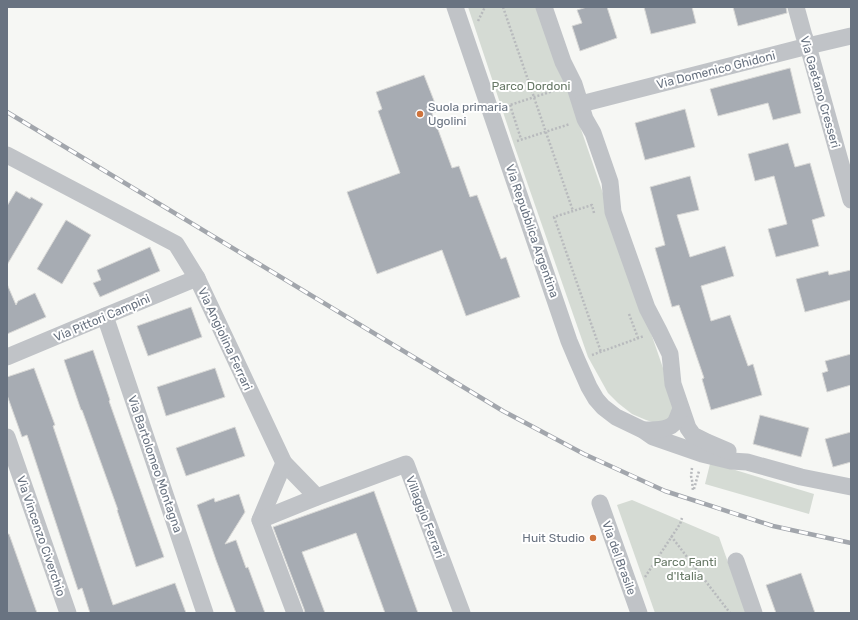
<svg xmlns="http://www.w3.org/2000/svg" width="858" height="620" viewBox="0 0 858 620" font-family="Rubik,sans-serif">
<rect width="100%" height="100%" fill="#f6f7f4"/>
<g fill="#d5dbd4">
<path d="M 468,7 L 539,7 L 675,403 L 675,411 L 666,422 L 652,422 L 646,420 L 632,414 L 618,403 L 608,393 L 588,357 L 513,142 Z"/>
<path d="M 710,464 L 722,466 L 814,494 L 809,514 L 705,484 Z"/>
<path d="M 632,500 L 719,537 L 746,613 L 655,613 L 617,505 Z"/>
</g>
<g fill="#a7acb3" stroke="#d8d8d6">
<path d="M 587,7 L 607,7 L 617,38 L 580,51 L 572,26 L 582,23 L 577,10 Z"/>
<path d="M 644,7 L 692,7 L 696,23 L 651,34 Z"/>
<path d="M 733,7 L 786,7 L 787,13 L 738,26 Z"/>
<path d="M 790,68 L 801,113 L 773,120 L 768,103 L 718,116 L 710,89 Z"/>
<path d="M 424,75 L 438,111 L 432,113 L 452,168 L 459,166 L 470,197 L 477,195 L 501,259 L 506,257 L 520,297 L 466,316 L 442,250 L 377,274 L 347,192 L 400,173 L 378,111 L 382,109 L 376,92 Z"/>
<path d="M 685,109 L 695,147 L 645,160 L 635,123 Z"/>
<path d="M 788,143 L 795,167 L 810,163 L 825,216 L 812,220 L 819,246 L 776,257 L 768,229 L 787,224 L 774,176 L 755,181 L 748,154 Z"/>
<path d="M 690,176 L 699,210 L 677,215 L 690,257 L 725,246 L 734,276 L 701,286 L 711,321 L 730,315 L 748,366 L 753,364 L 762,395 L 711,410 L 702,379 L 704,378 L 679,305 L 672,307 L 655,248 L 665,245 L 650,187 Z"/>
<path d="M 16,191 L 30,199 L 31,197 L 43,204 L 7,265 L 7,206 Z"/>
<path d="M 66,220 L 91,235 L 62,284 L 37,269 Z"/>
<path d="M 150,247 L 160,271 L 100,297 L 93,283 L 101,280 L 97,270 Z"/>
<path d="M 851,270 L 851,300 L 805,312 L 796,279 L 828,271 L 829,275 Z"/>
<path d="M 7,284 L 16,305 L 18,301 L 35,293 L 46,317 L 7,334 Z"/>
<path d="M 191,307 L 202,337 L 148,356 L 137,326 Z"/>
<path d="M 93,350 L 110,400 L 109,401 L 164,557 L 136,567 L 117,510 L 118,510 L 82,410 L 81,410 L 64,360 Z"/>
<path d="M 851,354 L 851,385 L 827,392 L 822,373 L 828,371 L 825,361 Z"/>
<path d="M 34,368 L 55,425 L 53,426 L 113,605 L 175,583 L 186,613 L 90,613 L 82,588 L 78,590 L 27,435 L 22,437 L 7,395 L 7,377 Z"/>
<path d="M 215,368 L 225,397 L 166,416 L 157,387 Z"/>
<path d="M 760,415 L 809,428 L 801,457 L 753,444 Z"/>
<path d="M 235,427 L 245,456 L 186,476 L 176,448 Z"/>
<path d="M 851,432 L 851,462 L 833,467 L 825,439 Z"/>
<path d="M 374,491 L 418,613 L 385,613 L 356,533 L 302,552 L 325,613 L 305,613 L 304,609 L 273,527 Z"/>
<path d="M 239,494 L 245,512 L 225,544 L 236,540 L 246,568 L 248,567 L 265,613 L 236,613 L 216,560 L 197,505 L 214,498 L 215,502 Z"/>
<path d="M 7,534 L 9,534 L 37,613 L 7,613 Z"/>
<path d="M 801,573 L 815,613 L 776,613 L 766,585 Z"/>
</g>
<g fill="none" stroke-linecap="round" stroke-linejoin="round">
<g stroke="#b8babd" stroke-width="2.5" stroke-dasharray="2 2" stroke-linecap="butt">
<path d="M 503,7 L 573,211"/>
<path d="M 478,21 L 485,7"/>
<path d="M 510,105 L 521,139"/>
<path d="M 507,106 L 559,89"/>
<path d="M 517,141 L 570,124"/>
<path d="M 594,213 L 592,205 L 554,217 L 601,352"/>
<path d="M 629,314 L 638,338"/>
<path d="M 592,355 L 644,336"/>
<path d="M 692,468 L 691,476 L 692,480 L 693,491"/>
<path d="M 694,489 L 699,471"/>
<path d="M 671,536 L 730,613"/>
<path d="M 645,577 L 680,524 L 682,518"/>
</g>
<g stroke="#c0c3c7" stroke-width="17">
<path d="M 455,7 L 569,341 L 577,360 L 589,387 L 596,399 L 603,407 L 616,417 L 643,430 L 653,437 L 702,454 L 731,461 L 747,462 L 801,477 L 851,487"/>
<path d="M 544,7 L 563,62 L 574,84 L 585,119 L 593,133 L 610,182 L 613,212 L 647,308 L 659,331 L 670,354 L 673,384 L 688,428 L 693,435 L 707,442 L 728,451"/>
<path d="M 796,7 L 804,36 L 808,46 L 851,200"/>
<path d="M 581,104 L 808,46 L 851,36"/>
<path d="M 7,155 L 176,244 L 197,278 L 284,463 L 317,497"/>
<path d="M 105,316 L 205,613"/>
<path d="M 7,357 L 105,316 L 197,278"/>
<path d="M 643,430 C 653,430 670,431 676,421 C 678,417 679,413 681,409"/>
<path d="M 7,437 L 68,613"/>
<path d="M 284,463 L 260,520 L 295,613"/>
<path d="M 600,503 L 639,613"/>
<path d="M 260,520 L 317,497 L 406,464 L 462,613"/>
<path d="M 736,561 L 754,613"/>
</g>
<g stroke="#a2a6ac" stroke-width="4.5">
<path id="rail" d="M 7,112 L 503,411 L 584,454 L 665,491 L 773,526 L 851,543"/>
</g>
<use href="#rail" stroke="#fff" stroke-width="3" stroke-dasharray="9" stroke-linecap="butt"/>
</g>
<g fill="#ce743d" stroke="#fff" stroke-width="1.5">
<circle cx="420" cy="114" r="4"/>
<circle cx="593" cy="538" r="4"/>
</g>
<g text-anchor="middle" stroke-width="4" stroke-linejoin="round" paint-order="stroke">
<g font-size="12" fill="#697381" stroke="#fff">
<text transform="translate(716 70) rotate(-14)" y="4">Via Domenico Ghidoni</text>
<text transform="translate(820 92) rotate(74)" y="4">Via Gaetano Cresseri</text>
<text transform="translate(532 231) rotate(71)" y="4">Via Repubblica Argentina</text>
<text transform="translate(102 318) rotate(-23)" y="4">Via Pittori Campini</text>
<text transform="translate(225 339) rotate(65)" y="4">Via Angiolina Ferrari</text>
<text transform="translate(155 464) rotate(71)" y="4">Via Bartolomeo Montagna</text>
<text transform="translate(425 517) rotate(69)" y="4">Villaggio Ferrari</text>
<text transform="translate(41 536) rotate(71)" y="4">Via Vincenzo Civerchio</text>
<text transform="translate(619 558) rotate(70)" y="4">Via del Brasile</text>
</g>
<g font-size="12" fill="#687967" stroke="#fff">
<text x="531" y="90">Parco Dordoni</text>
<text x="685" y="566">Parco Fanti<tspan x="685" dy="14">d'Italia</tspan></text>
</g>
<g font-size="12" fill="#697381" stroke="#fff" text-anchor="start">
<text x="428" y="111">Suola primaria<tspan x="428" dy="14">Ugolini</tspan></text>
<text x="585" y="542" text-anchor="end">Huit Studio</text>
</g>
</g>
<rect width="858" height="620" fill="none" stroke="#697381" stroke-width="16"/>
</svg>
